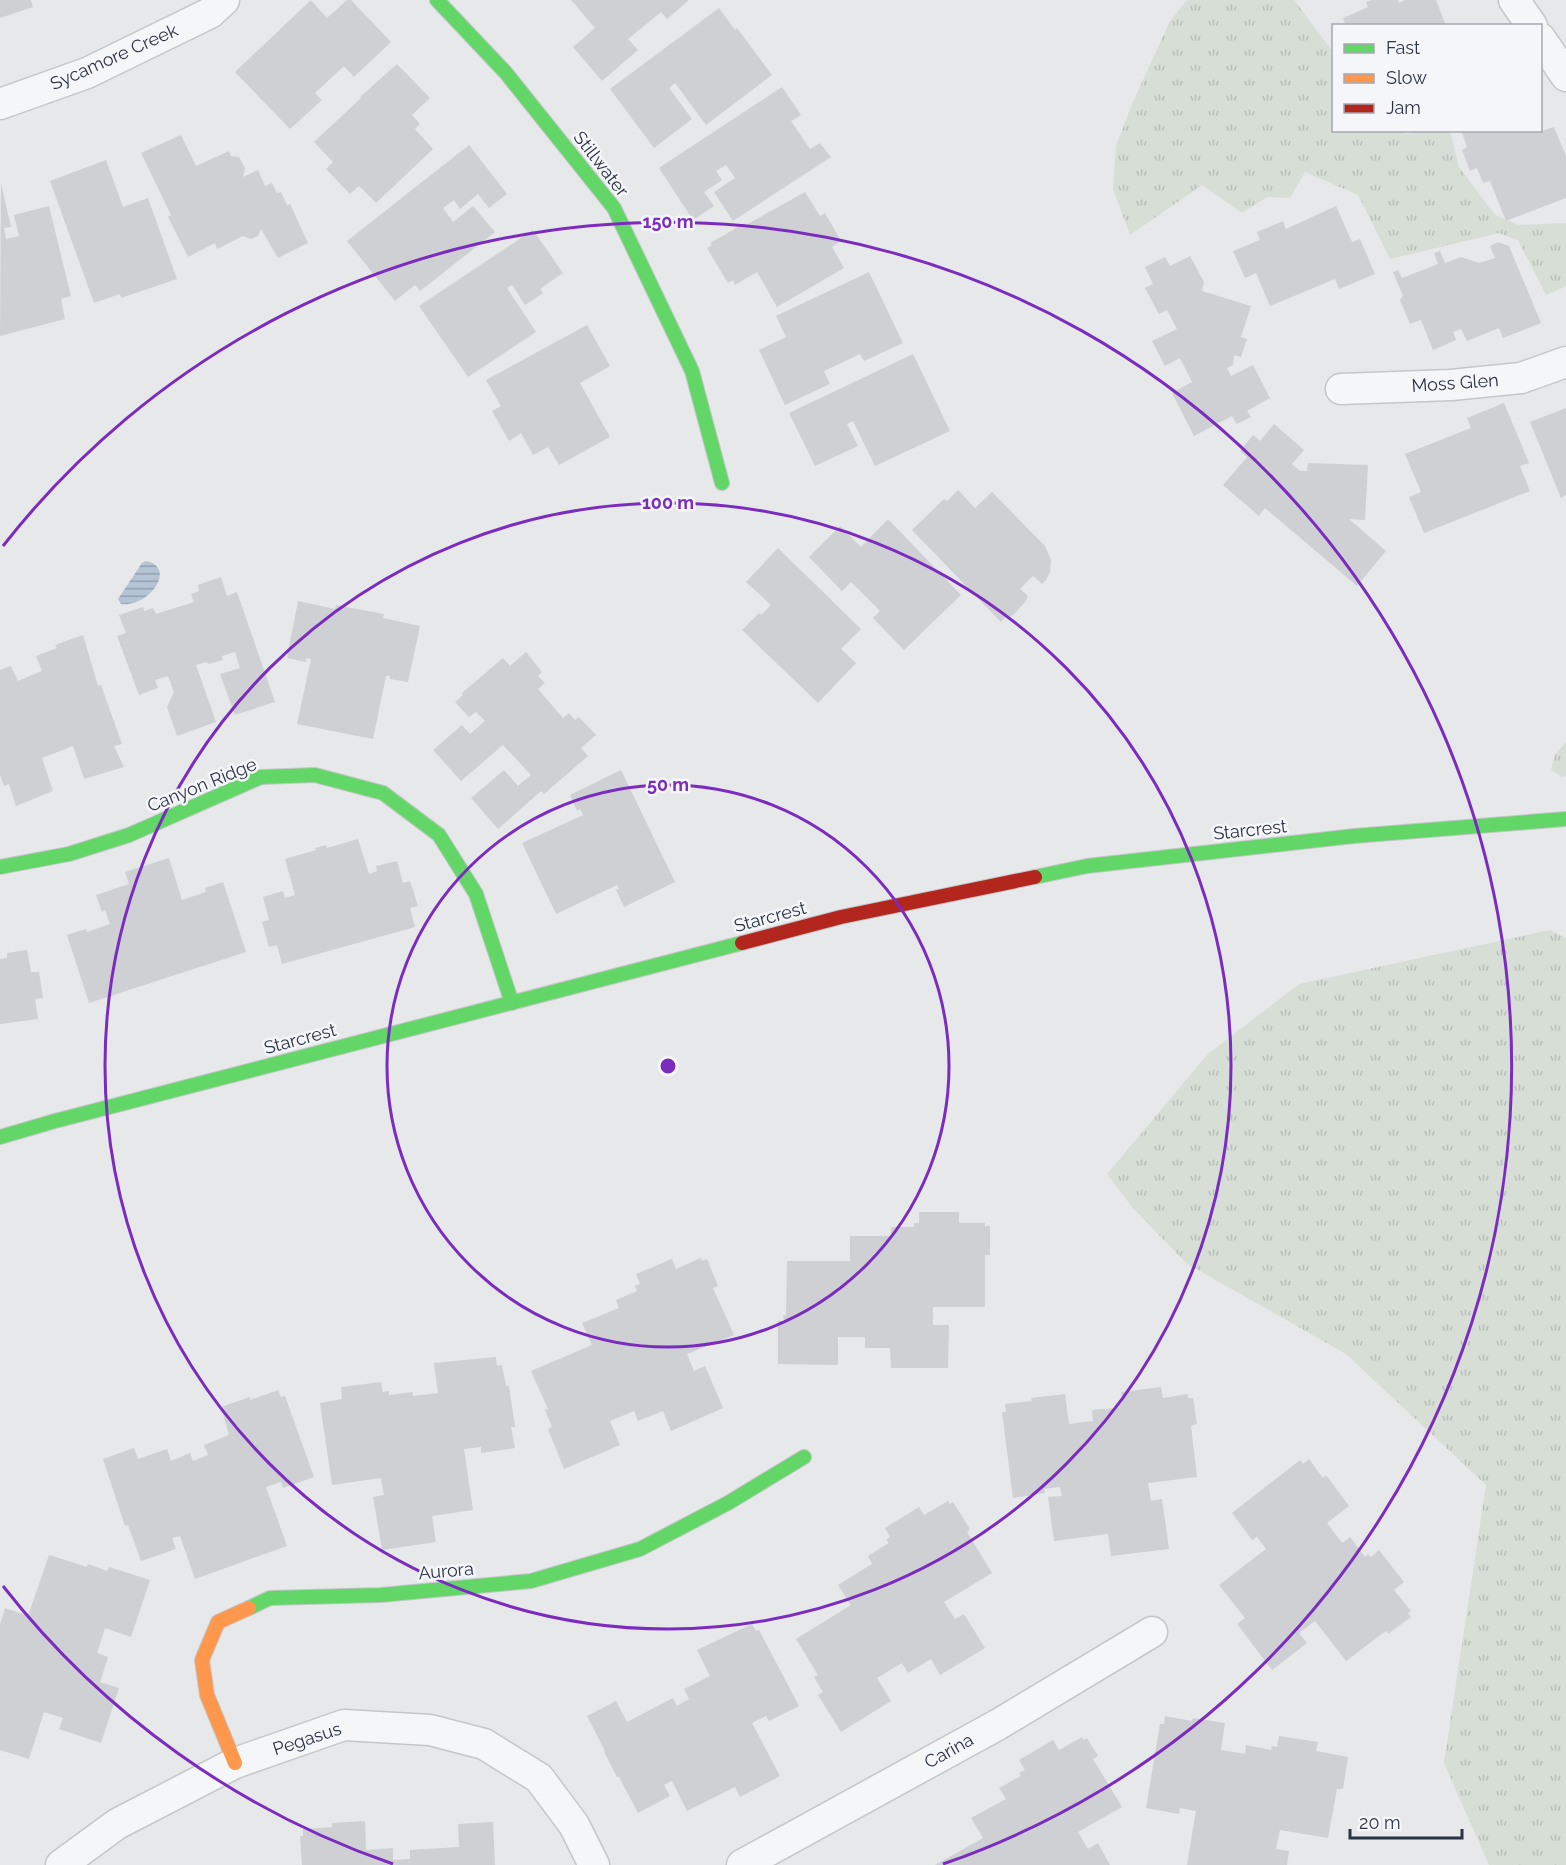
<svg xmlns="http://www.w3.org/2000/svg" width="1566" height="1865" viewBox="0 0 1566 1865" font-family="Raleway,sans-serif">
<defs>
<pattern id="grass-tufts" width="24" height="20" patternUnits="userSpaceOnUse" patternTransform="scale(1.5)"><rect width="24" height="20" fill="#d6ded6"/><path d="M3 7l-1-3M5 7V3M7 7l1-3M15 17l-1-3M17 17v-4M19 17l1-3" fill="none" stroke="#b8bfb9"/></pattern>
<pattern id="water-rules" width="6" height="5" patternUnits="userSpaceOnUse" patternTransform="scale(1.5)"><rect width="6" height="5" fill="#b4c4d5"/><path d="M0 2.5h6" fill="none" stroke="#93a0af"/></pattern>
</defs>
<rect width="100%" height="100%" fill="#e6e8ea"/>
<g fill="url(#grass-tufts)">
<path d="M 1187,0 L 1294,0 L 1333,52 L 1334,130 L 1403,131 L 1407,134 L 1419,131 L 1450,131 L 1459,167 L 1495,215 L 1519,225 L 1566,223 L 1566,286 L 1546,295 L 1518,240 L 1499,233 L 1390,259 L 1358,195 L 1305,172 L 1290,198 L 1267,197 L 1242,213 L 1202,185 L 1130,235 L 1113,189 L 1116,146 L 1132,104 L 1170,21 Z"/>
<path d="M 1566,742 L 1566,776 L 1562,777 L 1551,770 L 1555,755 Z"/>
<path d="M 1550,930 L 1566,938 L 1566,1865 L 1489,1865 L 1444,1763 L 1486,1485 L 1346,1354 L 1186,1263 L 1132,1207 L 1107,1174 L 1208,1054 L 1299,984 Z"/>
</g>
<path fill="url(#water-rules)" d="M 146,561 C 178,568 148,608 121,604 L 118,599 L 142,563 Z"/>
<g fill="#ced0d3">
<path d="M 0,0 L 31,0 L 33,7 L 0,18 Z"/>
<path d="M 311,0 L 327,18 L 347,0 L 351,0 L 391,42 L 354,77 L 344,66 L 315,93 L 322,100 L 290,129 L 235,72 Z"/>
<path d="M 571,0 L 689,0 L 667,19 L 661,12 L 628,39 L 638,50 L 602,81 L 573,47 L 595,28 Z"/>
<path d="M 1372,0 L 1398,0 L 1399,3 L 1405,0 L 1436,0 L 1446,26 L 1354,26 L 1353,23 L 1346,26 L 1343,18 L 1368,7 L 1366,2 Z"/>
<path d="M 719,8 L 735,30 L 737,28 L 772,75 L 706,125 L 675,83 L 669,88 L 692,119 L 654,148 L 610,89 Z"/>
<path d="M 397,64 L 430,98 L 412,115 L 420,124 L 415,129 L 433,149 L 376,203 L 359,186 L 350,194 L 326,169 L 333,162 L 314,142 L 361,98 L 360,97 Z"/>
<path d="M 782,87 L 801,115 L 791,121 L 810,149 L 820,143 L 831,157 L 733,221 L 714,192 L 735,178 L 726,165 L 716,171 L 722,180 L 704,192 L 714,206 L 693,220 L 659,168 Z"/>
<path d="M 1554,127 L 1566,156 L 1566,198 L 1506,221 L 1490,181 L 1483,183 L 1477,168 L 1470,171 L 1462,150 L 1467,147 L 1461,130 L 1539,132 Z"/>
<path d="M 181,135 L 196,166 L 229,151 L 231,156 L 239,157 L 245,168 L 243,177 L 258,170 L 265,186 L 272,183 L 277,193 L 281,192 L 287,205 L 290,204 L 308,243 L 278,258 L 261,229 L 258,236 L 251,239 L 243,236 L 217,249 L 215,243 L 188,257 L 168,217 L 171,215 L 141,153 Z"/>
<path d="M 469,145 L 507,194 L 489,208 L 478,194 L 460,209 L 454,200 L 443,208 L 453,222 L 473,206 L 495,232 L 420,291 L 415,285 L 395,301 L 347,241 Z"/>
<path d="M 106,160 L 123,207 L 148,198 L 177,279 L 121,298 L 120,294 L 94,303 L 50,181 Z"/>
<path d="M 1,184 L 11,227 L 4,228 L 6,239 L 19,236 L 14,215 L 49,206 L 71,296 L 61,299 L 65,319 L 0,336 Z"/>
<path d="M 805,192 L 820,216 L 825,213 L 841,241 L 832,247 L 844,268 L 777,307 L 757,272 L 735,285 L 733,280 L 728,283 L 707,248 L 712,245 L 710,243 L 745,223 L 746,225 Z"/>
<path d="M 1336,206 L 1352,242 L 1360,239 L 1375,274 L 1339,289 L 1335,279 L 1270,306 L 1256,273 L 1245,278 L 1233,251 L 1260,240 L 1257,232 L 1283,221 L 1286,229 Z"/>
<path d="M 533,230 L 563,273 L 540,289 L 543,293 L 525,305 L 512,285 L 507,288 L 536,332 L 468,377 L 419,306 Z"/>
<path d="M 1498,242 L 1509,246 L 1541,323 L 1503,338 L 1499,328 L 1467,341 L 1461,329 L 1453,332 L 1456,340 L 1433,350 L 1421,320 L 1410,324 L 1400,300 L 1403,296 L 1393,272 L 1398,270 L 1402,278 L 1438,264 L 1434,253 L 1440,251 L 1445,263 L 1461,257 L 1479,263 L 1495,258 L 1490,246 Z"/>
<path d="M 1190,256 L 1204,282 L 1202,291 L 1251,306 L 1241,337 L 1247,339 L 1241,357 L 1234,355 L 1233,365 L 1227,368 L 1231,376 L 1253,365 L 1270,398 L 1247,411 L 1251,417 L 1237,424 L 1232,416 L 1194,436 L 1172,393 L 1192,382 L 1180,358 L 1165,366 L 1152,341 L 1177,329 L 1167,310 L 1159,314 L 1145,288 L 1153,284 L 1145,267 L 1165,257 L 1170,266 Z"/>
<path d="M 869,272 L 903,343 L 864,361 L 860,354 L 824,371 L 830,384 L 785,405 L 759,350 L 786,337 L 776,316 Z"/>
<path d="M 587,325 L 610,366 L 580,383 L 610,437 L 559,465 L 548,447 L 533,455 L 521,433 L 509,441 L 492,411 L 501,406 L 486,380 Z"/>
<path d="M 913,354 L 950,431 L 875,466 L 853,421 L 847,424 L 858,446 L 815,466 L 789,413 Z"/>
<path d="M 1504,403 L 1529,463 L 1520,466 L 1530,491 L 1424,533 L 1409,497 L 1421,492 L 1405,454 L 1471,428 L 1467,418 Z"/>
<path d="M 1566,408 L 1566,495 L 1561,498 L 1530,422 Z"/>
<path d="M 1274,424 L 1304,450 L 1292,464 L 1300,471 L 1307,471 L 1308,463 L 1368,465 L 1365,520 L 1349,519 L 1386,551 L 1357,586 L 1265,508 L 1259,516 L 1223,485 L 1247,457 L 1240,451 L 1253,435 L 1260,441 Z"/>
<path d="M 958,490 L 975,508 L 992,492 L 1045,546 L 1051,560 L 1050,572 L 1046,580 L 1042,584 L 1033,576 L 1020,589 L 1028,596 L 1026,601 L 1014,614 L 1009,618 L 1006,616 L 1001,622 L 912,530 L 944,499 L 947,501 Z"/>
<path d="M 888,519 L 961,595 L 904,650 L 873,618 L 880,611 L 851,582 L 842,591 L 809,557 L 840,526 L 861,547 Z"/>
<path d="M 778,548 L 861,629 L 841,649 L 856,663 L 818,703 L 742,630 L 759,613 L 761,615 L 771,605 L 746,582 Z"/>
<path d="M 221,577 L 227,596 L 237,592 L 275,702 L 235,715 L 220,674 L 240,668 L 235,652 L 222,656 L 223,660 L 208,664 L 207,662 L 196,665 L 216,722 L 177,736 L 167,707 L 174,692 L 168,676 L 155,680 L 158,688 L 139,695 L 117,636 L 126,633 L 119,615 L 143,607 L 144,611 L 153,608 L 156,614 L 194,602 L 191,594 L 199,591 L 198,585 Z"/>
<path d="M 298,601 L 335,609 L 336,605 L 384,614 L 383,618 L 420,626 L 408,682 L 390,679 L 390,676 L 386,676 L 373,739 L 297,724 L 311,659 L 306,658 L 306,662 L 287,658 Z"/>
<path d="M 83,635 L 98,686 L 101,685 L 122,744 L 114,746 L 124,767 L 84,779 L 73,746 L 42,758 L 53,791 L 16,806 L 9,784 L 4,786 L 0,775 L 0,670 L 11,666 L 18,681 L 42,671 L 36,656 L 57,648 L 55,645 Z"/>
<path d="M 526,652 L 542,672 L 538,676 L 545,683 L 538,689 L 563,718 L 569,713 L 575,720 L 579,717 L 596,735 L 581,748 L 588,756 L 544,794 L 541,791 L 498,829 L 471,798 L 504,770 L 518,786 L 531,775 L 503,745 L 461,781 L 433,750 L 462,725 L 470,734 L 485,721 L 476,712 L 469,717 L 455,702 L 463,695 L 462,693 L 503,658 L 510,666 Z"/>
<path d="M 621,770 L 675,882 L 624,907 L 616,890 L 619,889 L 617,885 L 556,914 L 522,843 L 583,815 L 580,809 L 577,811 L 570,795 Z"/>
<path d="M 358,839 L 369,874 L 377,871 L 376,866 L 397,861 L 403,883 L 410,881 L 418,906 L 410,908 L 415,927 L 282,964 L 277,945 L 269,947 L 262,922 L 269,920 L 263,897 L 283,891 L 285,898 L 295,895 L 285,859 L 316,850 L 315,848 L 326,845 L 327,848 Z"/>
<path d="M 169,858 L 182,900 L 206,892 L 205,888 L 223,882 L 246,952 L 89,1003 L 67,935 L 86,929 L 87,932 L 110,924 L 105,910 L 102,912 L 96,895 L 129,884 L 125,872 Z"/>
<path d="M 27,950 L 31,972 L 39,972 L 43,998 L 35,999 L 38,1019 L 0,1024 L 0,959 L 7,958 L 7,953 Z"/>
<path d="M 919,1212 L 959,1212 L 959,1223 L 985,1223 L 985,1226 L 990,1226 L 990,1255 L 985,1255 L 985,1307 L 933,1307 L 933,1325 L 949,1325 L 948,1368 L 891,1368 L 890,1348 L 865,1348 L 865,1337 L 838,1337 L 838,1365 L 778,1364 L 778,1321 L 784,1321 L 783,1315 L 786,1316 L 787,1261 L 850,1261 L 850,1236 L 891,1236 L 891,1227 L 914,1227 L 914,1223 L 919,1223 Z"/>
<path d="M 701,1258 L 702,1261 L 707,1259 L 718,1286 L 713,1288 L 734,1335 L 687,1354 L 694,1371 L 705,1366 L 723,1408 L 671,1431 L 663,1411 L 638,1421 L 634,1411 L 610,1421 L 620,1445 L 564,1469 L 548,1429 L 552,1427 L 545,1410 L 548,1409 L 531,1371 L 592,1345 L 582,1323 L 619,1308 L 616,1300 L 637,1291 L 635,1286 L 640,1284 L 636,1274 L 672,1259 L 676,1269 Z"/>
<path d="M 496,1357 L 497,1366 L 502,1365 L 506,1386 L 509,1386 L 515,1427 L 511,1427 L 515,1448 L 481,1453 L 481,1447 L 464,1449 L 473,1510 L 432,1516 L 436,1542 L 382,1550 L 373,1497 L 384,1495 L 381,1478 L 332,1485 L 320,1403 L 342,1399 L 341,1387 L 381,1382 L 383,1392 L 389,1391 L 389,1395 L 413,1392 L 413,1396 L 438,1393 L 434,1363 Z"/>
<path d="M 1161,1387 L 1163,1398 L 1188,1394 L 1188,1398 L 1193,1398 L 1197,1424 L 1191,1426 L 1197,1477 L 1148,1483 L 1151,1501 L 1162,1499 L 1169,1549 L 1111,1556 L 1108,1534 L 1054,1541 L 1048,1497 L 1062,1496 L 1060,1487 L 1044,1489 L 1045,1493 L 1013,1498 L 1002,1412 L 1006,1412 L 1005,1404 L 1032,1401 L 1031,1398 L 1065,1394 L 1069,1424 L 1093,1421 L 1092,1410 L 1117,1408 L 1116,1403 L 1122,1403 L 1121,1392 Z"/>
<path d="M 278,1390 L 281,1397 L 285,1396 L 314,1477 L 283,1488 L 281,1482 L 266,1487 L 287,1546 L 195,1579 L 180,1536 L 172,1538 L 176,1549 L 141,1561 L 128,1525 L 125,1526 L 103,1459 L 134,1448 L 138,1459 L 167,1449 L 171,1461 L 190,1453 L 193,1461 L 208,1455 L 204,1445 L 229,1435 L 221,1407 L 250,1397 L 250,1400 Z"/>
<path d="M 1309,1459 L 1323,1478 L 1326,1475 L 1349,1506 L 1327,1523 L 1342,1543 L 1350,1537 L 1365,1557 L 1368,1554 L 1371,1557 L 1379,1550 L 1404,1582 L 1394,1590 L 1411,1611 L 1408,1613 L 1411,1617 L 1388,1634 L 1386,1631 L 1346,1661 L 1315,1621 L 1299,1633 L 1307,1643 L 1272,1670 L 1237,1624 L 1245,1618 L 1219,1585 L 1266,1549 L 1257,1537 L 1252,1540 L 1232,1513 L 1300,1460 L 1303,1464 Z"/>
<path d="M 948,1501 L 950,1504 L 953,1502 L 970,1529 L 967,1532 L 992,1573 L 944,1602 L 955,1619 L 964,1614 L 985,1648 L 940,1675 L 931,1659 L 908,1673 L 902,1663 L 877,1678 L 891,1701 L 841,1732 L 818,1695 L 823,1692 L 814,1677 L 818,1675 L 796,1639 L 851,1605 L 838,1585 L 872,1564 L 868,1556 L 889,1543 L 886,1540 L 890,1537 L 885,1528 L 919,1507 L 924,1515 Z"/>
<path d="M 49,1555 L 87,1567 L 88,1564 L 107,1571 L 109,1567 L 150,1580 L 131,1637 L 105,1628 L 97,1653 L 108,1657 L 100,1682 L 119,1688 L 101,1743 L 59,1729 L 63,1718 L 44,1712 L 29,1759 L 0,1750 L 0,1625 L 5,1608 L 28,1616 Z"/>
<path d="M 752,1624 L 756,1631 L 759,1630 L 799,1706 L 769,1721 L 766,1716 L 752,1723 L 780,1776 L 740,1797 L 735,1787 L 687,1811 L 672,1781 L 664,1785 L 670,1796 L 638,1813 L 619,1777 L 617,1777 L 604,1752 L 605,1751 L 587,1716 L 616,1701 L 627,1722 L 673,1698 L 677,1706 L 689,1699 L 684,1689 L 710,1676 L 697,1650 Z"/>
<path d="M 1165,1716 L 1192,1721 L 1193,1718 L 1225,1723 L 1221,1750 L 1245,1754 L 1246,1745 L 1271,1750 L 1272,1746 L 1277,1747 L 1279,1736 L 1318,1742 L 1316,1751 L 1348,1757 L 1343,1789 L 1337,1789 L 1328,1838 L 1280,1830 L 1276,1849 L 1289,1851 L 1287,1865 L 1187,1865 L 1196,1811 L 1180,1808 L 1179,1814 L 1146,1808 L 1160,1724 L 1164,1724 Z"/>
<path d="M 1082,1737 L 1083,1740 L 1087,1738 L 1098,1756 L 1093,1759 L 1122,1807 L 1078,1832 L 1088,1849 L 1098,1843 L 1110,1865 L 935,1865 L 983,1838 L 971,1818 L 1006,1799 L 999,1788 L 1021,1776 L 1019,1773 L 1025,1770 L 1019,1760 L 1053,1740 L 1059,1750 Z"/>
<path d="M 365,1821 L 366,1850 L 393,1848 L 393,1860 L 410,1859 L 410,1850 L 459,1847 L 458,1824 L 493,1822 L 495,1865 L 302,1865 L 300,1836 L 303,1836 L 303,1829 L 332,1827 L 332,1823 Z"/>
</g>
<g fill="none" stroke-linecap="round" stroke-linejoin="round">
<g stroke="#c4c6c8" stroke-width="33">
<g id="street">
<path d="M 1514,0 L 1532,26"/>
<path d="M 1540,38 L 1566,76"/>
<path d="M 0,104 L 87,73 L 210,13 L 224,0"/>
<path d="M 1341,389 L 1451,385 L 1521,378 L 1566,362"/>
<path d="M 61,1865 L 117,1824 L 235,1763 L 344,1725 L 430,1730 L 484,1744 L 539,1778 L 574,1825 L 594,1865"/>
<path d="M 742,1865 L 999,1724 L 1152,1632"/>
</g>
</g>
<g stroke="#c4c6c8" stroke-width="16">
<g id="fast">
<path d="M 437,0 L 506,73 L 614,208 L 692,371 L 722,483"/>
<path d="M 0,867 L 69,854 L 129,835 L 261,777 L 315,775 L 383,793 L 439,835 L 476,894 L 512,1003"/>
<path d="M 1035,877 L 1087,866 L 1354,836 L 1566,819"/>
<path d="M 0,1137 L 55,1121 L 742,943"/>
<path d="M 249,1608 L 270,1598 L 381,1595 L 531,1581 L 640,1549 L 728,1503 L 804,1457"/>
</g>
</g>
<g stroke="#c4c6c8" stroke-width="16">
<path id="slow" d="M 235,1763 L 207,1695 L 202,1660 L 218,1622 L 249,1608"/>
</g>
<g stroke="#c4c6c8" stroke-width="16">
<path id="jam" d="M 742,943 L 841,917 L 1035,877"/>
</g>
<use href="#street" stroke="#f5f6f7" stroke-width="30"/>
<use href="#fast" stroke="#63d668" stroke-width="14"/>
<use href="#slow" stroke="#ff974d" stroke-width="14"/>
<use href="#jam" stroke="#b3261e" stroke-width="14"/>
</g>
<g fill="none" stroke="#7b2cbf" stroke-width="3">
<circle cx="668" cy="1066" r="281"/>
<circle cx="668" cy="1066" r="563"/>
<path d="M393 1864A844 844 0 0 1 3 1586M3 546A844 844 0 1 1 943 1864"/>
</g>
<g text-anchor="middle" stroke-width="5" stroke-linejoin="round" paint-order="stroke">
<g font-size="18" fill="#2b3445" stroke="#f4f6f9">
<text transform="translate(114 57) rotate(-24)" y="6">Sycamore Creek</text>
<text transform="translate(601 164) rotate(52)" y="6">Stillwater</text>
<text transform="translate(1455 383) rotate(-4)" y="6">Moss Glen</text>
<text transform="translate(202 785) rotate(-22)" y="6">Canyon Ridge</text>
<text transform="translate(1250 830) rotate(-6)" y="6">Starcrest</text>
<text transform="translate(770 917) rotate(-15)" y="6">Starcrest</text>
<text transform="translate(300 1039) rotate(-15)" y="6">Starcrest</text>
<text transform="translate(446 1571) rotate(-5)" y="6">Aurora</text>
<text transform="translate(307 1739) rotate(-18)" y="6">Pegasus</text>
<text transform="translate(949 1751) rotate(-29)" y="6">Carina</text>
</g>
</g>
<circle cx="668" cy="1066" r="9" fill="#7b2cbf" stroke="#f4f6f9" stroke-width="3"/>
<g font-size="18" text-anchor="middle" font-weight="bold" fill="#7b2cbf" stroke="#f4f6f9" stroke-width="5" stroke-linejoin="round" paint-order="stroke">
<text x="668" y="228">150 m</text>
<text x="668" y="509">100 m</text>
<text x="668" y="791">50 m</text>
</g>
<rect x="1332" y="24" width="210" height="108" fill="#f4f6f9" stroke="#a4a8b1" stroke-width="1.5"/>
<rect x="1344" y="44" width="30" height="9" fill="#63d668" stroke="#a4a8b1" stroke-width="1.5"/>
<text x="1386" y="54" font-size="18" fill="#2b3445">Fast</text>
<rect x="1344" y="74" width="30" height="9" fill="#ff974d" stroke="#a4a8b1" stroke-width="1.5"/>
<text x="1386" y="84" font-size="18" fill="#2b3445">Slow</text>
<rect x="1344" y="104" width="30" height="9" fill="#b3261e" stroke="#a4a8b1" stroke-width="1.5"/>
<text x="1386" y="114" font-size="18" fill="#2b3445">Jam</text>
<path d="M1350 1829v9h112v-9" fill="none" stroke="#2b3445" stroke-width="3"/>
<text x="1359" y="1829" font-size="18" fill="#2b3445" stroke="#f4f6f9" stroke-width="4.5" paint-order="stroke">20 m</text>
</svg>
